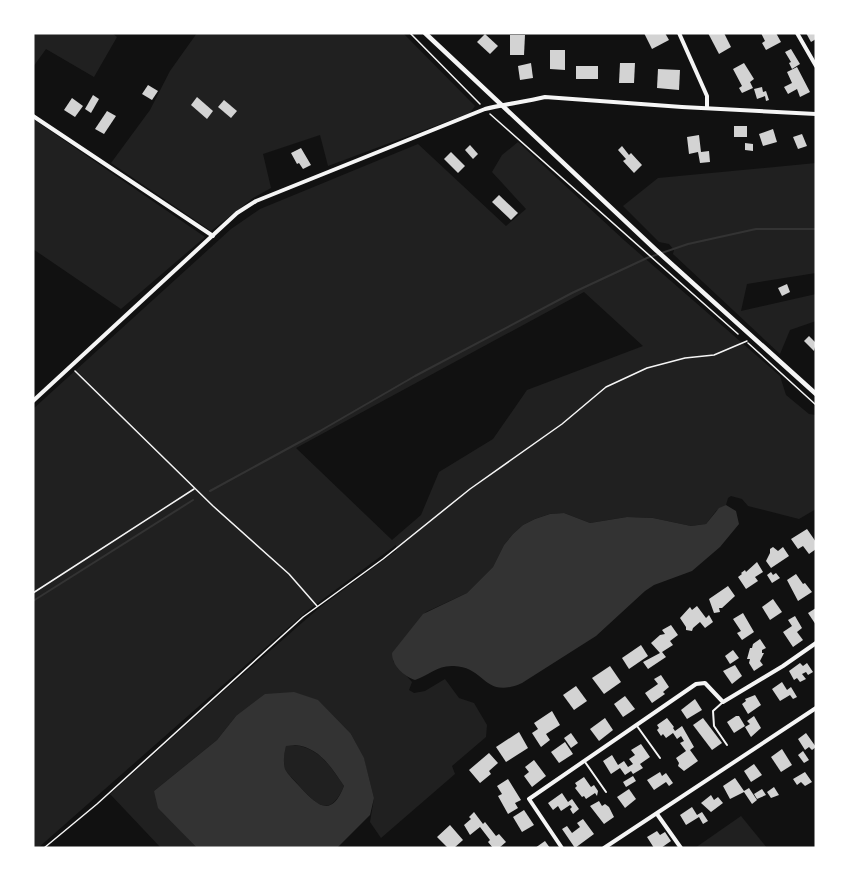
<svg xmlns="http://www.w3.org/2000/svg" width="849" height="881" viewBox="0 0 849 881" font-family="'IBM Plex Sans',sans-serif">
<rect width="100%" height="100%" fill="#111"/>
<g fill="#202020" fill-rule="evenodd">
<path d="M 33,33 L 112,33 L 117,37 L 94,77 L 46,49 L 33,67 Z"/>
<path d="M 197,33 L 403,33 L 475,106 L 470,113 L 328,166 L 320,135 L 263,154 L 271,188 L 253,198 L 211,231 L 111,163 L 150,110 L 170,71 Z"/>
<path d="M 33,119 L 205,237 L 121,309 L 33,249 Z"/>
<path d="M 518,142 L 625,241 L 780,376 L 786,395 L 809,414 L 816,415 L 816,509 L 799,519 L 748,506 L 742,499 L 731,496 L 728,498 L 726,505 L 716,511 L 706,524 L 691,526 L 653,518 L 627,517 L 590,523 L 564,513 L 550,514 L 535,519 L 523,525 L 513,534 L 504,545 L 493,567 L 467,593 L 426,612 L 396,649 L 393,661 L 412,682 L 409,690 L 414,693 L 425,691 L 445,679 L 459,698 L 474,703 L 487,725 L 486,737 L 452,766 L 455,774 L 381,838 L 370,822 L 374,798 L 364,759 L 351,734 L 236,716 L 217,740 L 154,791 L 181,831 L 197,848 L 161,848 L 110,794 L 225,690 L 319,608 L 396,551 L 396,545 L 307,611 L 38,848 L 33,848 L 33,409 L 231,229 L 260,209 L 418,144 L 506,226 L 526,209 L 492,172 L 502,155 ZM 584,292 L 643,346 L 527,390 L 493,439 L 439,472 L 421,515 L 392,540 L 296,448 Z"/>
<path d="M 816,163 L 816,273 L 747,284 L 741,311 L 816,294 L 816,321 L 790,330 L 780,354 L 673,254 L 674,250 L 669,244 L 659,242 L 623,206 L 658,178 Z"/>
<path d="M 286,745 C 317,744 328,763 344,786 C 330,818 318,806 300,787 C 296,781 288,775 285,769 C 283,761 284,753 286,745 Z"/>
<path d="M 741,816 L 767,848 L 695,848 Z"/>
</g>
<g fill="#333" fill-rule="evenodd">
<path d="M 726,505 L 736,511 L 739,524 L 720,547 L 692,571 L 654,585 L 645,591 L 596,636 L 522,683 C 484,700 486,667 454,666 C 437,665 430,675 415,680 C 404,676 392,666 392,653 L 423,614 L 467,593 L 493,567 L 504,545 L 513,534 L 523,525 L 535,519 L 550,514 L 564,513 L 590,523 L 627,517 L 653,518 L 691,526 L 706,524 L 719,508 Z"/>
<path d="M 294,692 L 318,700 L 351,734 L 364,758 L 374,798 L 370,815 L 337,848 L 197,848 L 158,808 L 154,791 L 217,740 L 236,716 L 265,694 ZM 295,745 C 319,747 331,767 344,786 C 331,819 317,805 300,787 C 296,782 288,775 285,769 C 283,761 284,754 286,746 Z"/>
</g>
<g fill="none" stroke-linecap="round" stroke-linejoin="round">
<g stroke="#333" stroke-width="2">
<path d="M 210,491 L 320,431 L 415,376 L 572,293 L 647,258 L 688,244 L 756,229 L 816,229"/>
<path d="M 33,601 L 193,500"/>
</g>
</g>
<g fill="#d3d3d3">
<path d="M 644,33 L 665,33 L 669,40 L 652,49 Z"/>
<path d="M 708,33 L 724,33 L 731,47 L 719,54 Z"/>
<path d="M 761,33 L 776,33 L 781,42 L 766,50 L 762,43 L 765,41 Z"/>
<path d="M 806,33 L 816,33 L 816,39 L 811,42 Z"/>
<path d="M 485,34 L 498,46 L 490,54 L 477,42 Z"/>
<path d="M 510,35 L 525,35 L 524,55 L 510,55 Z"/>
<path d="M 791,49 L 800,64 L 792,69 L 789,63 L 791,62 L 785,52 Z"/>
<path d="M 550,50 L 565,50 L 565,70 L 550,69 Z"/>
<path d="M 531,63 L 533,78 L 520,80 L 518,66 Z"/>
<path d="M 620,63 L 635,63 L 634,83 L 619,83 Z"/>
<path d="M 744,63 L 754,79 L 750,82 L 753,88 L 742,93 L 739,88 L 742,86 L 733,69 Z"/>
<rect x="576" y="66" width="22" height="13"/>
<path d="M 797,67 L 810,92 L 800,97 L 797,89 L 788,94 L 784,87 L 792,83 L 787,72 Z"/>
<path d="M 658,69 L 680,70 L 679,90 L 657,88 Z"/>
<path d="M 148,85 L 158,91 L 152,100 L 142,94 Z"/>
<path d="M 762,87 L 763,92 L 766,91 L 769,100 L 766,101 L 765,96 L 757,99 L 754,89 Z"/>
<path d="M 93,95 L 99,99 L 91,113 L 85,109 Z"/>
<path d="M 197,97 L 213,111 L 207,119 L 191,105 Z"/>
<path d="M 72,98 L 83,106 L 75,117 L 64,110 Z"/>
<path d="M 224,100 L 237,111 L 231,118 L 218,107 Z"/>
<path d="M 107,111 L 116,116 L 104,134 L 95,129 Z"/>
<rect x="734" y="126" width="13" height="11"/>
<path d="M 773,129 L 777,142 L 763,146 L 759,134 Z"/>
<path d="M 802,134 L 807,146 L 798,149 L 793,137 Z"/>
<path d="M 699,135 L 701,152 L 709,151 L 710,162 L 700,163 L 698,152 L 689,154 L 687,137 Z"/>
<path d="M 745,143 L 753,144 L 753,151 L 745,150 Z"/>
<path d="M 470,145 L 478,154 L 473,159 L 465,150 Z"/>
<path d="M 622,146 L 629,155 L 631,153 L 642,165 L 634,173 L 623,161 L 626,159 L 618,150 Z"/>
<path d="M 301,148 L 311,165 L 303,169 L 299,163 L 297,164 L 291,153 Z"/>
<path d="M 451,152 L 465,166 L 458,173 L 444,159 Z"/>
<path d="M 499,195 L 518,213 L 511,220 L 492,202 Z"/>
<path d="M 787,284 L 790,292 L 782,296 L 778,288 Z"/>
<path d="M 809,336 L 816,343 L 814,351 L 804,341 Z"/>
<path d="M 807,529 L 816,542 L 816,549 L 809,554 L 803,546 L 798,549 L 791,539 Z"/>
<path d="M 773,547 L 778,551 L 783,547 L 789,556 L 771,568 L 766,561 L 770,553 L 770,549 Z"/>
<path d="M 757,562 L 763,572 L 755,577 L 758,581 L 746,589 L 738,577 L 742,574 L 741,573 L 745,570 L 746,572 Z"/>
<path d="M 771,572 L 773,575 L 776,573 L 780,578 L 772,583 L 767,575 Z"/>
<path d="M 796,574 L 803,584 L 805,583 L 812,592 L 798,601 L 787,580 Z"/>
<path d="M 728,586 L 735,596 L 722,608 L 719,608 L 720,612 L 714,613 L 709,599 Z"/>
<path d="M 773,599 L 782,612 L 770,620 L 762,607 Z"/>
<path d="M 697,606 L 706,618 L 709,615 L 713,622 L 705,628 L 700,622 L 693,628 L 692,631 L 686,630 L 686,627 L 680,618 L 690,607 L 692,610 Z"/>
<path d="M 816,608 L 816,625 L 808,613 Z"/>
<path d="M 743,613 L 754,632 L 742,640 L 737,633 L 741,631 L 733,619 Z"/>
<path d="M 795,616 L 802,628 L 797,632 L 803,640 L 793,647 L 783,632 L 792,626 L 788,620 Z"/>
<path d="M 671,625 L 678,635 L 670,641 L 673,645 L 662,652 L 666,657 L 648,669 L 643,662 L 660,653 L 651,643 L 660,635 L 665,634 L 662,630 Z"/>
<path d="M 760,639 L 766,648 L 762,650 L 762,653 L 764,653 L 760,661 L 763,665 L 754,671 L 749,663 L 750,659 L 747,659 L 750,648 L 752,648 L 753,644 Z"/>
<path d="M 641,645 L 648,656 L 629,669 L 622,658 Z"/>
<path d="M 733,650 L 739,658 L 730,664 L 725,656 Z"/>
<path d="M 800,663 L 803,666 L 807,663 L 813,672 L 808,675 L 806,672 L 802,674 L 806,679 L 800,682 L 797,678 L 794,680 L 789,671 Z"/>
<path d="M 735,665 L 742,676 L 732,684 L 723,671 Z"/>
<path d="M 610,666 L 621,682 L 604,694 L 592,678 Z"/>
<path d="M 661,675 L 669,687 L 663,692 L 665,694 L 652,703 L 645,693 L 658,684 L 654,679 Z"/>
<path d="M 782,682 L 787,690 L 791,687 L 797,697 L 793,699 L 790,695 L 780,701 L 772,689 Z"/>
<path d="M 576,686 L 587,701 L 574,710 L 563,695 Z"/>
<path d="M 755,695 L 761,705 L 748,714 L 742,704 L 746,701 L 745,699 Z"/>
<path d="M 625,696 L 635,709 L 623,717 L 614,704 Z"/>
<path d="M 695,699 L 702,710 L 687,719 L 681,710 Z"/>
<path d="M 552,711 L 560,725 L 546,734 L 550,740 L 541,747 L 532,733 L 538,729 L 534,723 Z"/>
<path d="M 736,716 L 739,716 L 745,726 L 734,733 L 727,722 Z"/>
<path d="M 754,716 L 761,728 L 751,737 L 745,727 L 750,724 L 747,721 Z"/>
<path d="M 605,718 L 613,730 L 599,741 L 590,729 Z"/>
<path d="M 667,718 L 674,727 L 673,728 L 675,731 L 682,726 L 694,747 L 690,750 L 698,761 L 684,771 L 678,766 L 679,763 L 676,758 L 686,751 L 680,743 L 684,741 L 681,736 L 677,739 L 673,733 L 666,738 L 663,734 L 661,736 L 657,730 L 659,728 L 657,725 Z"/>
<path d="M 703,718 L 722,743 L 712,750 L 693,725 Z"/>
<path d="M 519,732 L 528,748 L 506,762 L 496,747 Z"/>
<path d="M 571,733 L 578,743 L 571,748 L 564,738 Z"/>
<path d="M 806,733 L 816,747 L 812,750 L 809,747 L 805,750 L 798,739 Z"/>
<path d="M 565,742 L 573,754 L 559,763 L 551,752 Z"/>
<path d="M 641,744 L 650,757 L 640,764 L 643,768 L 633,774 L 631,771 L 625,775 L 620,768 L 611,774 L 603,761 L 612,755 L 618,765 L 624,761 L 628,767 L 633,764 L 629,759 L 635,755 L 631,750 Z"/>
<path d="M 782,749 L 792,765 L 781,772 L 771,757 Z"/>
<path d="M 803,751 L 809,760 L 804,763 L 798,755 Z"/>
<path d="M 489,753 L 498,763 L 489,771 L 491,774 L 480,783 L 469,770 Z"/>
<path d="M 534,760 L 546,776 L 532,787 L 524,776 L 529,772 L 525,767 Z"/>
<path d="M 754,764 L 762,775 L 751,782 L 744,771 Z"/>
<path d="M 660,772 L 662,776 L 666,773 L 673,783 L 669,786 L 666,782 L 654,790 L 647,780 Z"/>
<path d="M 805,772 L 812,782 L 805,786 L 801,782 L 797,785 L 793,779 Z"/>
<path d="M 633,776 L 636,781 L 626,787 L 623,782 Z"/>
<path d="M 584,777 L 591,787 L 594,785 L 598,791 L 597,796 L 595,793 L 586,799 L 584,796 L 582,797 L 575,788 L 577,786 L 575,783 Z"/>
<path d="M 735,778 L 744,791 L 749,788 L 757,800 L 752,804 L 744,792 L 730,799 L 723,786 Z"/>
<path d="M 508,779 L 521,800 L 515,803 L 518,808 L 508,814 L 498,796 L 502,794 L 497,786 Z"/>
<path d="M 774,787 L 779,795 L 771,798 L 767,792 Z"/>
<path d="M 629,789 L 636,799 L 625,808 L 617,797 Z"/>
<path d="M 762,789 L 766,795 L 757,799 L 754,794 Z"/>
<path d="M 562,793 L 568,802 L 572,799 L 579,809 L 573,814 L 570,809 L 572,807 L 570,805 L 561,811 L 558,806 L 553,810 L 548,803 Z"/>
<path d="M 711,795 L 714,800 L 718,797 L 723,803 L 711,812 L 701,803 Z"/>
<path d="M 599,801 L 602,806 L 605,804 L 609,807 L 614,817 L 604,824 L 590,806 Z"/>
<path d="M 692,807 L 697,815 L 702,812 L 708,821 L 703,824 L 699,817 L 686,825 L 680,815 Z"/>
<path d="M 524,810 L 534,825 L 522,832 L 513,817 Z"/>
<path d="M 474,812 L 483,824 L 485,822 L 496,836 L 499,834 L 506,842 L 499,848 L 493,848 L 488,842 L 490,840 L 480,827 L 470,835 L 464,825 L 471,819 L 469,817 Z"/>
<path d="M 583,819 L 594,834 L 575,848 L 562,829 L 567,826 L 572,833 L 580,827 L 577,823 Z"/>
<path d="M 450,825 L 463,840 L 454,848 L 445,848 L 447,847 L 437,837 Z"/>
<path d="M 657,831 L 660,835 L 665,832 L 671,841 L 661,848 L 654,848 L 647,837 Z"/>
<path d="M 545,841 L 550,848 L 535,848 Z"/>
</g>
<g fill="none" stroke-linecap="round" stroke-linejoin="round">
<g stroke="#f5f5f5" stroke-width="1.5">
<path d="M 410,33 L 480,104"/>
<path d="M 490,114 L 738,334"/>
<path d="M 748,343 L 816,405"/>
<path d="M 75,371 L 213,506 L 289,574 L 317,606"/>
<path d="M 33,593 L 194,489"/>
<path d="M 44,848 L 97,804 L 303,617 L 383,559 L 470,489 L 562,424 L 606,387 L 647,368 L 685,358 L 714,355 L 747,341"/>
</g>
<g stroke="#f5f5f5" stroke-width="2">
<path d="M 723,702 L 713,711 L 714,726 L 727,745"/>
<path d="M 637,726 L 660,758"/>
<path d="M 585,762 L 606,792"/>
</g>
<g stroke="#f5f5f5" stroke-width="4">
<path d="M 679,33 L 707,96 L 707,108"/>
<path d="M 797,33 L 816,66"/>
<path d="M 33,116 L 213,236"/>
<path d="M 33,401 L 237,213 L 256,201 L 485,109 C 505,104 525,102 545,97 L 682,107 L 816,114"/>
<path d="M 657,814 L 681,848"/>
<path d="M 562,848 L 529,799 L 696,684 L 705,683 L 723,702 L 783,666 L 816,643"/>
<path d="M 604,848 L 816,708"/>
</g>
<path stroke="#f5f5f5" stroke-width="4.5" d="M 425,33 L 656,250 L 816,394"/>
</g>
<rect width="849" height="881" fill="none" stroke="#ffffff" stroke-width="69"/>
</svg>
